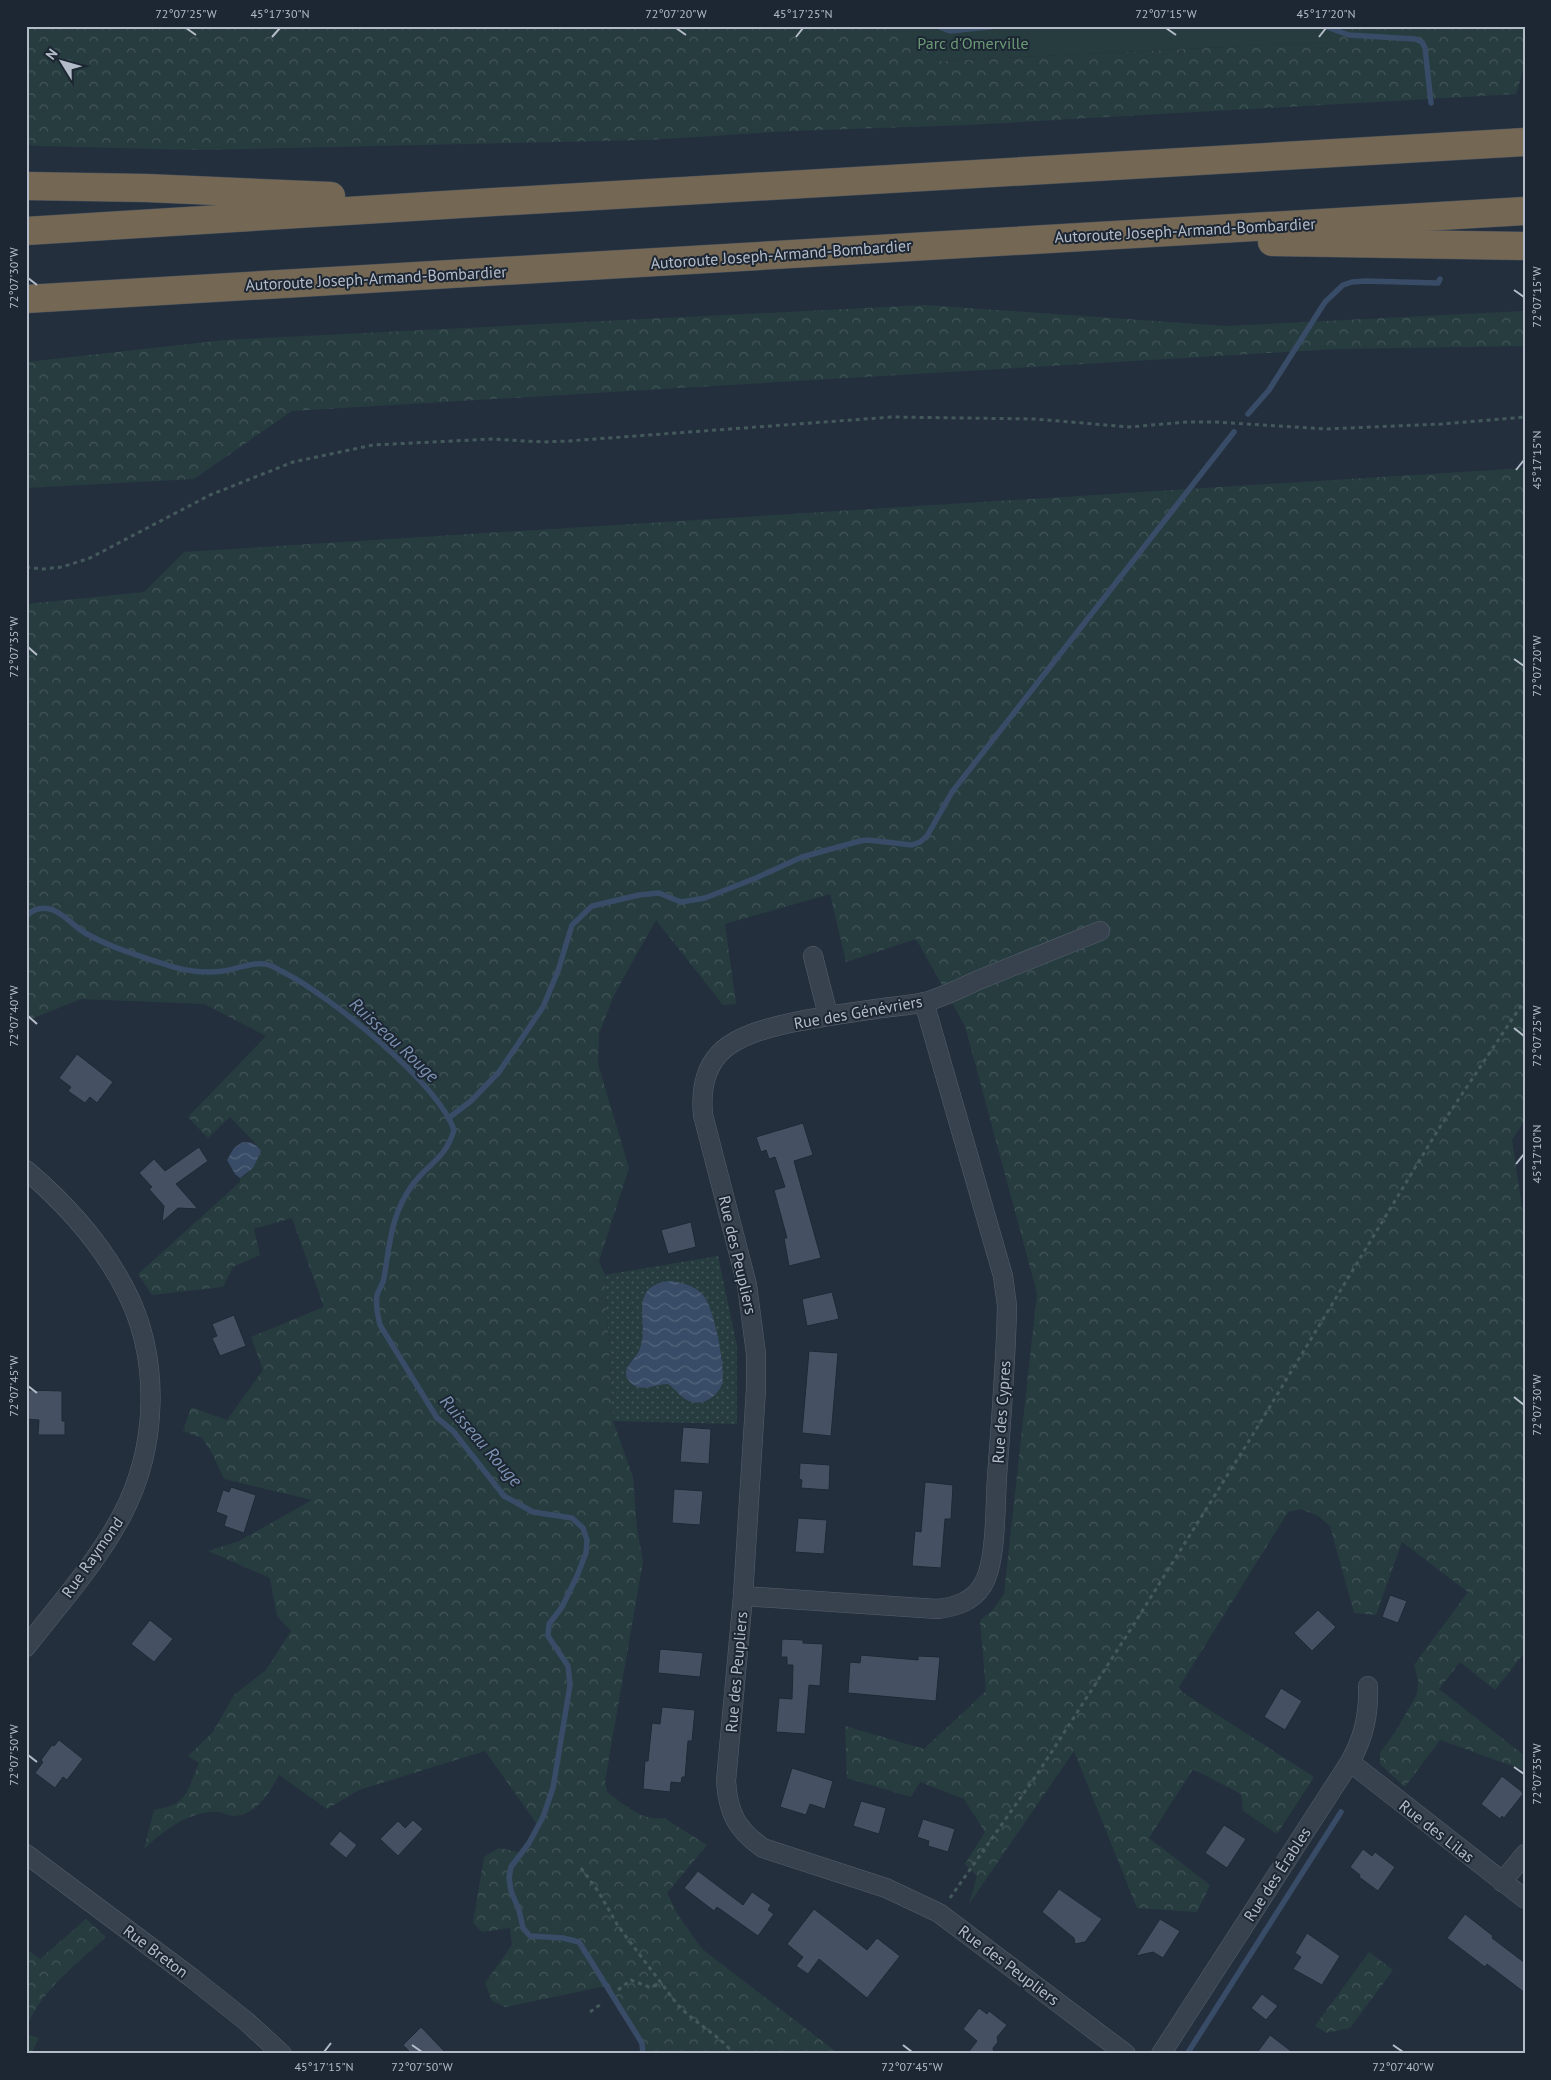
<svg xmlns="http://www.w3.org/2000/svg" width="1551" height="2080" viewBox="0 0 1551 2080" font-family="'PT Sans',sans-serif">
<defs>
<pattern id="grass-dots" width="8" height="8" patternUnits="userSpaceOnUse" patternTransform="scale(1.25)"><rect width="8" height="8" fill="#263c3f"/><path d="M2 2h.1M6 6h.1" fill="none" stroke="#435659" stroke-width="1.8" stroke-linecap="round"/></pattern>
<pattern id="forest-crowns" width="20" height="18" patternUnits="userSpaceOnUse" patternTransform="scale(1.25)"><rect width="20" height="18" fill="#263c3f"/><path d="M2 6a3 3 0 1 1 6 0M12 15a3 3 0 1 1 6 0" fill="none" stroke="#435659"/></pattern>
<pattern id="water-waves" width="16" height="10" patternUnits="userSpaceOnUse" patternTransform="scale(1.25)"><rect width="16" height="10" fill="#394c67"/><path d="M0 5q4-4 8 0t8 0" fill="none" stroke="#53647b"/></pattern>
</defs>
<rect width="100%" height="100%" fill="#242f3e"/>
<path fill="url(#grass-dots)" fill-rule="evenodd" d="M 718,1256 L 737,1346 L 737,1424 L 613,1421 L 605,1275 ZM 651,1287 L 712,1398 C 688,1409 685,1395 668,1384 L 662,1384 L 626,1372 C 627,1361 639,1356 642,1345 C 646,1326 636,1303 651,1287 Z"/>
<g fill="url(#forest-crowns)">
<path d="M 26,26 L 898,26 L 939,61 L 1331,42 L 1328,26 L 1525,26 L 1525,64 L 1516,94 L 968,125 L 792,131 L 647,140 L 200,150 L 38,146 L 26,145 Z"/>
<path d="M 925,305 L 1226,326 L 1525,311 L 1525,346 L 1336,349 L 292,411 L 194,479 L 26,488 L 26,362 L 225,340 Z"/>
<path d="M 1525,468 L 1525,1120 L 1512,1140 L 1525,1228 L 1525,1652 L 1495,1690 L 1460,1662 L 1439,1689 L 1525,1756 L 1525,1769 L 1521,1769 L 1440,1740 L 1405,1787 L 1380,1764 L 1380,1753 L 1397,1729 L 1417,1694 L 1418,1680 L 1414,1665 L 1468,1592 L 1402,1542 L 1376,1615 L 1354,1613 L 1330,1526 L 1318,1516 L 1301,1509 L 1288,1512 L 1179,1687 L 1182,1692 L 1314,1777 L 1277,1834 L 1243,1811 L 1241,1794 L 1193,1769 L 1149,1838 L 1210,1885 L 1197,1912 L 1137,1908 L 1074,1751 L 969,1904 L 977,1876 L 965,1864 L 985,1832 L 964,1799 L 920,1782 L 911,1797 L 847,1778 L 845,1726 L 924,1749 L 986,1691 L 980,1620 L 992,1611 L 1004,1594 L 1037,1293 L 965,1026 L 916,939 L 846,962 L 830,894 L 725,924 L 736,1004 L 723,1005 L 656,920 L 614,995 L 599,1034 L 598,1064 L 629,1168 L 599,1261 L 605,1275 L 613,1421 L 633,1477 L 637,1529 L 643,1561 L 605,1781 L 607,1792 C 624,1804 642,1822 664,1818 L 707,1845 L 667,1893 L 678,1915 L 702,1949 L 839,2054 L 645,2054 L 606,1986 L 505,2007 L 492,2001 L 485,1983 L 512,1945 L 510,1928 L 482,1932 L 473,1923 L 484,1857 L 499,1848 L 523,1853 L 539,1827 L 485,1751 L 359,1790 L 327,1809 L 279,1775 C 270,1793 255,1816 233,1816 C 226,1815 220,1811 214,1812 C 187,1812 162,1832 144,1849 L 154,1810 C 189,1804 186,1792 199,1763 L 188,1756 L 213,1732 L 234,1695 L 266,1670 L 291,1631 L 277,1616 L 270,1578 L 208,1551 L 239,1541 L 312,1500 L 224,1479 L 212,1453 L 202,1438 L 183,1431 L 191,1407 L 227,1420 L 263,1370 L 251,1337 L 324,1307 L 292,1218 L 254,1229 L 260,1255 L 233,1267 L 223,1287 L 152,1295 L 138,1274 L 240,1182 L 240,1178 L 247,1174 L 257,1145 L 230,1117 L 208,1138 L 188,1117 L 266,1036 L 204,1004 L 81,999 L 26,1021 L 26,604 L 144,592 L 184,552 Z"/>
<path d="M 86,1919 L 106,1937 C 79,1962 37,1993 26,2030 L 26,1949 L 40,1959 Z"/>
<path d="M 1369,1952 L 1393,1970 L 1350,2028 L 1326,2033 L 1315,2026 Z"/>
<path d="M 26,2034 L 39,2038 L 31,2054 L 26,2054 Z"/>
</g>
<path fill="#263c3f" d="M 898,26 L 1328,26 L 1331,42 L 939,61 Z"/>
<g fill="url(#water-waves)">
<path d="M 243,1142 C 252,1142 256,1144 261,1151 L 253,1168 L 240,1178 L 235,1174 L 227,1160 L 234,1148 Z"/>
<path d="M 668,1281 C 681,1282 694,1285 703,1295 C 714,1307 726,1368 722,1384 C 718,1396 704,1405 692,1402 C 682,1400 676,1389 668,1384 C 655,1384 641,1393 631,1383 C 618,1370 634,1361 639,1351 C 652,1325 625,1288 668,1281 Z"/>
</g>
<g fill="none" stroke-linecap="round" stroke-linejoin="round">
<g stroke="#394c67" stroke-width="5.5">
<path d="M 937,26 L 950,31 L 998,26"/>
<path d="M 1324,26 L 1349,35 L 1415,39 L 1422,42 L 1425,48 L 1431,103"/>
<path d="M 1248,414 L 1269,390 L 1325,302 L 1343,285 L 1352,282 L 1365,281 L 1438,283 L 1440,279"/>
<path d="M 26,917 C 32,909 43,906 53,910 C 66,915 75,928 87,934 C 110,947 136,955 161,963 C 180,970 203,974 224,971 C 238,969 250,962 264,964 C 271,964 279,970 285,973 C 330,996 438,1083 454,1130 C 446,1158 429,1163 413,1184 C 391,1214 390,1242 384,1278 C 383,1284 379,1289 377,1295 C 375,1306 378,1315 380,1325 L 437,1418 L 453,1431 L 504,1496 L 533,1512 L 572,1518 L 583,1528 L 587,1540 L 586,1553 L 577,1576 L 562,1607 L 549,1624 L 548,1636 L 568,1666 L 570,1685 L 553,1788 L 543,1817 L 529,1843 L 511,1867 L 509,1878 L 511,1891 L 519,1910 L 523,1928 L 530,1936 L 563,1938 L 579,1942 L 642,2043 L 643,2054"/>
<path d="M 450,1117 L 471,1101 L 499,1072 L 543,1007 L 558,971 L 572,925 L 592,906 L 639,895 L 659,893 L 681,902 L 705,898 L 756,878 L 802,857 L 860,841 L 868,840 L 912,845 L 920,842 L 927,836 L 952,792 L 1234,432"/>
<path d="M 1187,2054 L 1341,1812"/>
</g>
</g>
<g fill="#455162" stroke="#1f2835">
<path d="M 77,1054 L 113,1082 L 97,1103 L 90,1097 L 85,1103 L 68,1091 L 71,1087 L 59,1078 Z"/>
<path d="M 803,1123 L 813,1155 L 794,1161 L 821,1258 L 789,1266 L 784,1238 L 787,1238 L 774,1190 L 785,1187 L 775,1157 L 769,1159 L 766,1150 L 761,1152 L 756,1137 Z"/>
<path d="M 199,1147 L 208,1161 L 176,1184 L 198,1209 L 178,1208 L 162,1222 L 164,1206 L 149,1189 L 152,1187 L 139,1173 L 154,1159 L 165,1171 Z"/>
<path d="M 691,1222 L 696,1247 L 668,1254 L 661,1230 Z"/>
<path d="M 832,1292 L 839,1319 L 807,1326 L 802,1299 Z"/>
<path d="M 234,1315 L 246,1346 L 220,1356 L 212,1338 L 217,1336 L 212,1324 Z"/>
<path d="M 809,1351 L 838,1353 L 831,1436 L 802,1433 Z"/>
<path d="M 26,1390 L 62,1391 L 62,1421 L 65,1421 L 65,1435 L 38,1435 L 39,1420 L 26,1419 Z"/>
<path d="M 683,1427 L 711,1429 L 709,1464 L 680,1462 Z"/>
<path d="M 800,1463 L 830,1465 L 829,1490 L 801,1488 L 802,1480 L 799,1479 Z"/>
<path d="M 925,1482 L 953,1485 L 951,1519 L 945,1519 L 941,1568 L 912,1566 L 915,1531 L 921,1532 Z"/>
<path d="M 231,1487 L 256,1495 L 244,1533 L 224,1526 L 227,1516 L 216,1512 L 223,1490 L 229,1492 Z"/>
<path d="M 674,1489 L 703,1491 L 700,1525 L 672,1523 Z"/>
<path d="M 798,1518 L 827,1520 L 824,1554 L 795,1552 Z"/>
<path d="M 1390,1595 L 1407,1601 L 1398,1623 L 1382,1617 Z"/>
<path d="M 1318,1610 L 1336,1627 L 1312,1651 L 1294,1633 Z"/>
<path d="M 150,1620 L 173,1639 L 154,1662 L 131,1644 Z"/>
<path d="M 782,1639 L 803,1640 L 803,1643 L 823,1644 L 820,1686 L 809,1685 L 805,1734 L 776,1732 L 779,1698 L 792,1699 L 793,1665 L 787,1665 L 787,1657 L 781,1657 Z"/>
<path d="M 660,1649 L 703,1653 L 700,1677 L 658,1673 Z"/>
<path d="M 861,1655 L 918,1660 L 918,1656 L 940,1657 L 936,1701 L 848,1693 L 850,1662 L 860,1663 Z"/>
<path d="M 1281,1688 L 1302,1701 L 1285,1730 L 1264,1717 Z"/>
<path d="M 662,1707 L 695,1710 L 692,1741 L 688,1741 L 685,1777 L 682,1777 L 681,1783 L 671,1782 L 670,1792 L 643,1789 L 645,1761 L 648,1761 L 652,1723 L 660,1724 Z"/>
<path d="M 59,1740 L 83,1759 L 67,1780 L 63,1777 L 55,1788 L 35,1773 L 43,1762 L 41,1760 L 52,1745 L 54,1746 Z"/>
<path d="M 792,1768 L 833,1781 L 825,1809 L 810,1804 L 806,1815 L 780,1807 Z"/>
<path d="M 1502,1776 L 1521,1791 L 1523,1794 L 1504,1818 L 1502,1816 L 1500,1819 L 1481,1804 Z"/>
<path d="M 861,1801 L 886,1808 L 879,1834 L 853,1826 Z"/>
<path d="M 923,1819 L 955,1829 L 948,1852 L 928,1846 L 929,1841 L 917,1837 Z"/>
<path d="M 413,1820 L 423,1829 L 398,1856 L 380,1839 L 398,1821 L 405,1828 Z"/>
<path d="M 1224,1825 L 1246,1839 L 1227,1868 L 1205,1853 Z"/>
<path d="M 340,1831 L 357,1845 L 346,1858 L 329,1844 Z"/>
<path d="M 1363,1849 L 1372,1856 L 1375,1852 L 1395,1867 L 1378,1891 L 1359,1877 L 1360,1875 L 1350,1867 Z"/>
<path d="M 698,1871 L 743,1905 L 752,1892 L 771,1905 L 768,1910 L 774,1914 L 758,1936 L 717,1907 L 714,1911 L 684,1888 Z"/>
<path d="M 1059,1889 L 1102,1919 L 1085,1942 L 1075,1944 L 1074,1938 L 1042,1912 Z"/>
<path d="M 814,1909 L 867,1950 L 877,1938 L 900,1956 L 867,1998 L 819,1959 L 808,1974 L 796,1966 L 803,1957 L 787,1944 Z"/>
<path d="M 1465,1914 L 1493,1936 L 1492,1938 L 1525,1963 L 1525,1993 L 1487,1964 L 1485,1967 L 1447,1938 Z"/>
<path d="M 1160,1919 L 1180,1931 L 1163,1958 L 1153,1952 L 1136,1956 Z"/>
<path d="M 1307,1933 L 1340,1956 L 1322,1985 L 1293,1969 L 1301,1957 L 1295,1953 Z"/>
<path d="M 1262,1994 L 1278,2006 L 1266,2020 L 1251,2008 Z"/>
<path d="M 979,2008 L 987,2014 L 989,2011 L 1007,2025 L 997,2037 L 998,2042 L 993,2048 L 994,2054 L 967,2054 L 977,2041 L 963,2029 Z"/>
<path d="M 421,2027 L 447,2054 L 412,2054 L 403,2045 Z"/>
<path d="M 1270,2035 L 1295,2054 L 1256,2054 Z"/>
</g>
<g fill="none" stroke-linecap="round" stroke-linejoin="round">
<g stroke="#565f6c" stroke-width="20">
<g id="minor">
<path d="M 1100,931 C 1060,947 1020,963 981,979 C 962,987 944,997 925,1002 C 909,1006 892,1006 876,1009 C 847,1013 819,1017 790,1023 C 736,1035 697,1050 703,1115 L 747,1285 L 756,1354 L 756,1389 L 743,1596 L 726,1781 C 728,1813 737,1830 763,1848 L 886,1888 L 939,1913 L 1126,2054"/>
<path d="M 813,956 L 828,1015"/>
<path d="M 26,1170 C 65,1203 101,1243 125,1289 C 161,1358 158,1447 122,1515 C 98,1561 58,1606 26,1647"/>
<path d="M 743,1596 L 937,1609 C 955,1607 972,1602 982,1586 C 997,1564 995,1504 997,1477 C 1001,1420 1006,1363 1007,1306 L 1003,1276 L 924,1002"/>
<path d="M 1350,1762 L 1525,1899"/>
<path d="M 26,1854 L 192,1978 L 246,2021 L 282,2054"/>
<path d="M 1502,1882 L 1525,1854"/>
<path d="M 1161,2054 L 1350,1762 C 1364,1737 1369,1714 1368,1686"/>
</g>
</g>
<g stroke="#434c59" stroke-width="29">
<g id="motorway">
<path d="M 26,186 L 146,188 L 331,196"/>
<path d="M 26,231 L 477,203 L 1525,142"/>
<path d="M 1272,242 L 1525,246"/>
<path d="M 26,299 L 1525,211"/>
</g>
</g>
<g stroke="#44595c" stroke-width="3" stroke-dasharray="4 4" stroke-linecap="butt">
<path d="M 26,567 L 43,569 L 62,567 L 90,558 L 210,495 L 293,462 L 373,445 L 492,439 L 543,442 L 568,441 L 892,417 L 1035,419 L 1129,427 L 1187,422 L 1215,422 L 1325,429 L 1442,424 L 1525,417"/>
<path d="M 581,1868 L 598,1891 L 618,1926 L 677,2004 C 694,2023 718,2034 734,2054"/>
<path d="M 950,1898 L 1038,1773 L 1129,1632 L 1252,1436 L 1438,1130 L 1525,1000"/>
<path d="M 618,1990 L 631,1980 L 649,1987 L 663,1984"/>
<path d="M 590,2012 L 601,2004"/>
</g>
<use href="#minor" stroke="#38414e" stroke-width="19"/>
<use href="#motorway" stroke="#746855" stroke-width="28"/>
</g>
<path fill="none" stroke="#b4bcc9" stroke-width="2" d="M 186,28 L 196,35M 676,28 L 686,35M 1166,28 L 1176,35M 272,37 L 280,28M 796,37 L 803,28M 1319,37 L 1326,28M 28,278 L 37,285M 1514,290 L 1524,297M 1516,470 L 1524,460M 28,647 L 37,655M 1514,659 L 1524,666M 28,1016 L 37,1024M 1514,1028 L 1524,1036M 1516,1164 L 1524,1154M 28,1386 L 37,1393M 1514,1397 L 1524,1405M 28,1755 L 37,1762M 1514,1767 L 1524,1774M 412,2045 L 422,2052M 903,2045 L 912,2052M 1393,2045 L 1403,2052M 324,2052 L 331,2043"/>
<g text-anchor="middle" stroke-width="4" stroke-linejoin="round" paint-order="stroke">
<g font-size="16" fill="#6b9a76" stroke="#1d2633">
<text x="973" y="49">Parc d'Omerville</text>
</g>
<g font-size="16" fill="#b4bcc9" stroke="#1d2633">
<text transform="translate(1185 230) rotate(-3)" y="6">Autoroute Joseph-Armand-Bombardier</text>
<text transform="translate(781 254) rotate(-4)" y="6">Autoroute Joseph-Armand-Bombardier</text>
<text transform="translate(376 278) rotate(-3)" y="6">Autoroute Joseph-Armand-Bombardier</text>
<text transform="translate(858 1012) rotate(-10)" y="6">Rue des Génévriers</text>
<text transform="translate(738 1255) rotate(77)" y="6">Rue des Peupliers</text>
<text transform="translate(1001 1412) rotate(-86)" y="6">Rue des Cypres</text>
<text transform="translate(92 1557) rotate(-55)" y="6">Rue Raymond</text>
<text transform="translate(736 1672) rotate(-85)" y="6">Rue des Peupliers</text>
<text transform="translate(1437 1831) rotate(38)" y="6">Rue des Lilas</text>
<text transform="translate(1277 1874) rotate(-57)" y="6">Rue des Érables</text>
<text transform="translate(156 1951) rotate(37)" y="6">Rue Breton</text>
<text transform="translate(1009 1965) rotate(37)" y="6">Rue des Peupliers</text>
</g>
<g font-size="18" font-style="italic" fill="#7c92b1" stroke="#1d2633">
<text transform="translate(394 1040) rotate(43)" y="6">Ruisseau Rouge</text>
<text transform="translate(481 1441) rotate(49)" y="6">Ruisseau Rouge</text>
</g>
</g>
<rect width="1551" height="2080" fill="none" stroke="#1d2633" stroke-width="55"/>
<g transform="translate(62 62) rotate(307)" stroke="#1d2633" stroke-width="4" paint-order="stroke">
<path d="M0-4L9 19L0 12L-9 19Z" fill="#b4bcc9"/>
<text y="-8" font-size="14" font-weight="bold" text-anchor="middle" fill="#b4bcc9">N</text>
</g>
<rect x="28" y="28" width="1496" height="2024" fill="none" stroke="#b4bcc9" stroke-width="2"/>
<g font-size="12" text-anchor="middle" fill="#b4bcc9">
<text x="186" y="18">72°07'25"W</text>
<text x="280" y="18">45°17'30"N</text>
<text x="676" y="18">72°07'20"W</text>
<text x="803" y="18">45°17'25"N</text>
<text x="1166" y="18">72°07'15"W</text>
<text x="1326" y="18">45°17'20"N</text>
<text transform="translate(14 278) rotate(-90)" y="4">72°07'30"W</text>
<text transform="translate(1537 297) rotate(-90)" y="4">72°07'15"W</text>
<text transform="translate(1537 460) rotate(-90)" y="4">45°17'15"N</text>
<text transform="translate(14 647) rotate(-90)" y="4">72°07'35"W</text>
<text transform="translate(1537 666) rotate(-90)" y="4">72°07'20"W</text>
<text transform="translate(14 1016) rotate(-90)" y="4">72°07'40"W</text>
<text transform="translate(1537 1036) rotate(-90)" y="4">72°07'25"W</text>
<text transform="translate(1537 1154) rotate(-90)" y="4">45°17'10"N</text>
<text transform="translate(14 1386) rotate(-90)" y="4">72°07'45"W</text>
<text transform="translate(1537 1405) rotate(-90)" y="4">72°07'30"W</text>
<text transform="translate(14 1755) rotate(-90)" y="4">72°07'50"W</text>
<text transform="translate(1537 1774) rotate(-90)" y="4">72°07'35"W</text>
<text x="324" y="2071">45°17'15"N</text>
<text x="422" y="2071">72°07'50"W</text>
<text x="912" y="2071">72°07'45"W</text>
<text x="1403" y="2071">72°07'40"W</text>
</g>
</svg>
